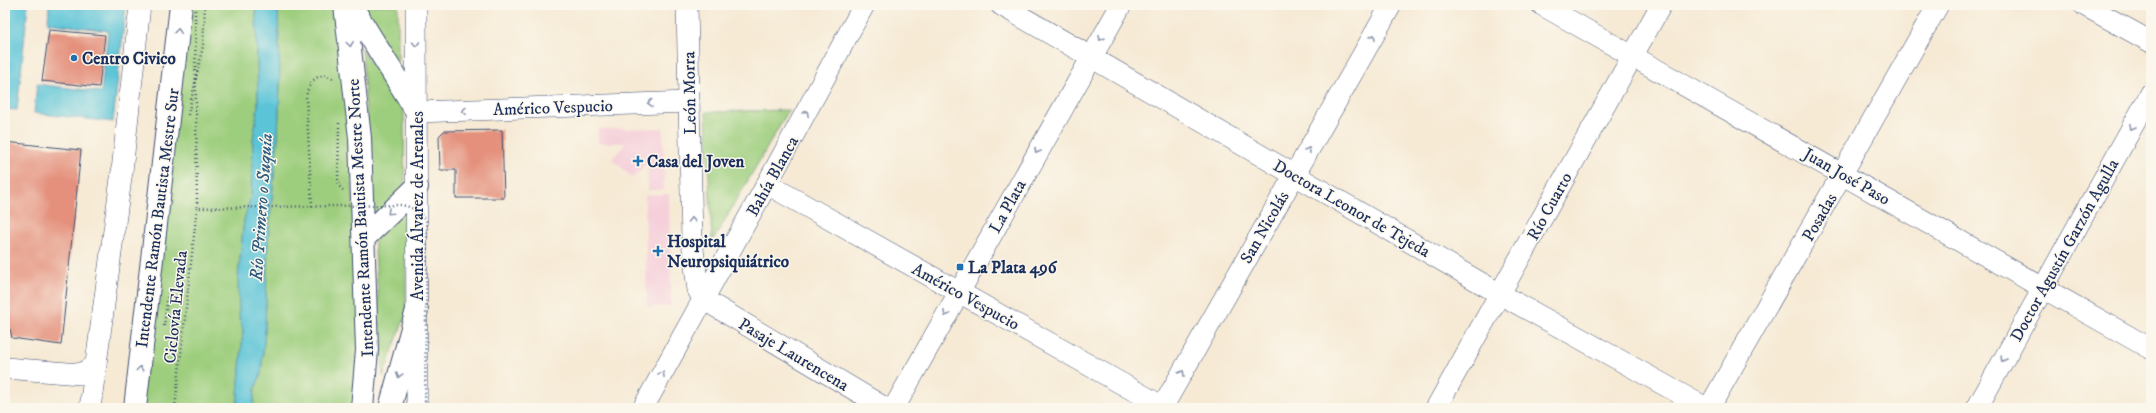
<svg xmlns="http://www.w3.org/2000/svg" width="2156" height="413" viewBox="0 0 2156 413" font-family="'IM FELL DW Pica',serif">
<rect width="100%" height="100%" fill="#fbf7ec"/>
<filter id="ink" filterUnits="userSpaceOnUse"><feTurbulence type="fractalNoise" baseFrequency=".025" numOctaves="2"/><feDisplacementMap in="SourceGraphic" scale="8" xChannelSelector="R" yChannelSelector="G"/><feConvolveMatrix kernelMatrix="1 2 1 2 8 2 1 2 1" color-interpolation-filters="sRGB"/></filter>
<filter id="wash" filterUnits="userSpaceOnUse"><feTurbulence type="fractalNoise" baseFrequency=".012" numOctaves="4" result="noise"/><feDisplacementMap in="SourceGraphic" scale="16" xChannelSelector="R" yChannelSelector="G"/><feGaussianBlur stdDeviation="0.9" result="paint"/><feColorMatrix in="noise" values="0 0 0 0 0 0 0 0 0 0 0 0 0 0 0 0 0 1.4 0 .05"/><feComposite in="paint" operator="in"/></filter>
<g filter="url(#wash)">
<rect width="100%" height="100%" fill="#f6ead5"/>
<g fill="#f5cfda">
<path d="M 663,128 L 664,190 L 648,190 L 647,163 L 633,178 L 612,159 L 626,143 L 598,143 L 598,129 Z"/>
<path d="M 669,194 L 671,306 L 647,307 L 645,195 Z"/>
</g>
<g fill="#9dce7d" stroke="#5c7e6e">
<path d="M 181,5 L 256,5 L 258,105 L 253,140 L 251,196 L 244,220 L 238,278 L 239,315 L 243,330 L 237,408 L 135,408 Z"/>
<path d="M 278,5 L 345,5 L 362,408 L 253,408 L 255,389 L 261,374 L 265,330 L 268,239 L 278,137 L 280,83 Z"/>
<path d="M 354,5 L 398,5 L 398,64 Z"/>
<path d="M 362,49 L 404,112 L 406,314 L 383,376 Z"/>
<path d="M 789,110 L 712,242 L 706,112 Z"/>
</g>
<g fill="#5bc4d7" stroke="#3b7a9a">
<path d="M 5,5 L 28,5 L 17,110 L 5,109 Z"/>
<path d="M 49,5 L 126,5 L 113,122 L 34,113 L 37,84 L 101,92 L 108,31 L 48,23 Z"/>
<path d="M 256,5 L 278,5 L 280,83 L 278,137 L 268,239 L 265,330 L 261,374 L 255,389 L 253,408 L 237,408 L 243,330 L 239,315 L 238,278 L 244,220 L 251,196 L 253,140 L 258,105 Z"/>
</g>
<g id="blocks">
<g fill="#e4907c">
<path d="M 49,30 L 105,35 L 99,87 L 42,81 Z"/>
<path d="M 502,130 L 504,198 L 456,198 L 456,170 L 440,170 L 439,136 L 444,131 Z"/>
<path d="M 5,142 L 81,150 L 61,345 L 12,338 L 10,329 L 5,326 Z"/>
</g>
</g>
</g>
<g filter="url(#ink)">
<use href="#blocks" fill-opacity="0" stroke="#3c4b70" stroke-width="1"/>
<g fill="none" stroke-linecap="round" stroke-linejoin="round">
<g stroke="#3c4b70" stroke-width="22">
<g id="minor">
<path d="M 416,5 L 417,408"/>
<path d="M 687,5 L 692,241 L 698,290 L 703,299 L 885,408"/>
<path d="M 1001,5 L 1500,294 L 1706,408"/>
<path d="M 1542,5 L 2151,349"/>
<path d="M 2084,5 L 2151,42"/>
<path d="M 417,112 L 689,102"/>
<path d="M 767,184 L 1165,408"/>
<path d="M 5,368 L 80,374 L 96,366"/>
<path d="M 90,408 L 122,171 L 140,5"/>
<path d="M 643,408 L 767,184 L 864,5"/>
<path d="M 894,408 L 1121,5"/>
<path d="M 1162,408 L 1391,5"/>
<path d="M 1436,408 L 1661,5"/>
<path d="M 1709,408 L 1938,5"/>
<path d="M 1977,408 L 2151,93"/>
</g>
</g>
<g stroke="#3c4b70" stroke-width="24">
<g id="major">
<path d="M 345,5 L 360,138 L 367,350 L 362,408"/>
<path d="M 351,5 L 417,112"/>
<path d="M 364,238 L 417,187"/>
<path d="M 135,408 L 181,5"/>
<path d="M 390,408 L 417,310"/>
</g>
</g>
<g stroke="#3c4b70" stroke-width="2.5" stroke-dasharray="1 3" stroke-linecap="butt">
<path d="M 188,115 L 203,46 L 205,5"/>
<path d="M 339,123 L 338,182 L 339,186 L 343,190"/>
<path d="M 312,206 L 306,96 C 309,85 312,77 325,75 L 334,79"/>
<path d="M 164,326 L 168,294"/>
</g>
<use href="#minor" stroke="#fff" stroke-width="21"/>
<use href="#major" stroke="#fff" stroke-width="22"/>
<g stroke="#3c4b70" stroke-width="2.5" stroke-dasharray="1 3" stroke-linecap="butt">
<path d="M 195,10 L 197,208"/>
<path d="M 175,408 L 197,208 L 402,205 C 414,208 422,211 427,223 L 425,408"/>
</g>
</g>
<defs><path id="oneway-chevron" d="M-2-3.5L2.5 0L-2 3.5" fill="none" stroke-width="1.6" stroke-linecap="round" stroke-linejoin="round"/></defs>
<g stroke="#8d97ae">
<use href="#oneway-chevron" transform="translate(178 31) rotate(-84)"/>
<use href="#oneway-chevron" transform="translate(1373 37) rotate(-60)"/>
<use href="#oneway-chevron" transform="translate(1101 38) rotate(121)"/>
<use href="#oneway-chevron" transform="translate(350 44) rotate(83)"/>
<use href="#oneway-chevron" transform="translate(416 44) rotate(89)"/>
<use href="#oneway-chevron" transform="translate(650 103) rotate(178)"/>
<use href="#oneway-chevron" transform="translate(464 111) rotate(178)"/>
<use href="#oneway-chevron" transform="translate(806 113) rotate(-62)"/>
<use href="#oneway-chevron" transform="translate(2132 127) rotate(119)"/>
<use href="#oneway-chevron" transform="translate(1308 150) rotate(-60)"/>
<use href="#oneway-chevron" transform="translate(1037 151) rotate(119)"/>
<use href="#oneway-chevron" transform="translate(390 212) rotate(137)"/>
<use href="#oneway-chevron" transform="translate(692 220) rotate(-91)"/>
<use href="#oneway-chevron" transform="translate(946 314) rotate(119)"/>
<use href="#oneway-chevron" transform="translate(2003 359) rotate(119)"/>
<use href="#oneway-chevron" transform="translate(140 369) rotate(-83)"/>
<use href="#oneway-chevron" transform="translate(1182 373) rotate(-61)"/>
<use href="#oneway-chevron" transform="translate(662 374) rotate(-61)"/>
<use href="#oneway-chevron" transform="translate(399 375) rotate(105)"/>
</g>
</g>
<g fill="#1f6fb2" stroke="#fbf7ec" stroke-width="1.5">
<circle cx="74" cy="58" r="4"/>
<path d="M636 155h4v4h4v4h-4v4h-4v-4h-4v-4h4z"/>
<path d="M656 245h4v4h4v4h-4v4h-4v-4h-4v-4h4z"/>
<rect x="956" y="263" width="8" height="8" rx="2"/>
</g>
<g text-anchor="middle" stroke-width="3" stroke-linejoin="round" paint-order="stroke">
<g font-size="17" font-weight="bold" fill="#1b2f5e" stroke="#fbf7ec" text-anchor="start">
<text x="82" y="64">Centro Civico</text>
<text x="647" y="167">Casa del Joven</text>
<text x="667" y="247">Hospital<tspan x="667" dy="20">Neuropsiquiátrico</tspan></text>
<text x="968" y="273">La Plata 496</text>
</g>
<g font-size="17" fill="#1b2f5e" stroke="#fbf7ec">
<text transform="translate(689 93) rotate(-91)" y="6">León Morra</text>
<text transform="translate(553 107) rotate(-2)" y="6">Américo Vespucio</text>
<text transform="translate(772 176) rotate(-61)" y="6">Bahía Blanca</text>
<text transform="translate(1847 176) rotate(30)" y="6">Juan José Paso</text>
<text transform="translate(417 206) rotate(-90)" y="6">Avenida Álvarez de Arenales</text>
<text transform="translate(1007 206) rotate(-61)" y="6">La Plata</text>
<text transform="translate(1549 206) rotate(-61)" y="6">Río Cuarto</text>
<text transform="translate(1352 208) rotate(30)" y="6">Doctora Leonor de Tejeda</text>
<text transform="translate(1819 217) rotate(-60)" y="6">Posadas</text>
<text transform="translate(157 218) rotate(-83)" y="6">Intendente Ramón Bautista Mestre Sur</text>
<text transform="translate(360 218) rotate(-93)" y="6">Intendente Ramón Bautista Mestre Norte</text>
<text transform="translate(1264 227) rotate(-60)" y="6">San Nicolás</text>
<text transform="translate(2064 250) rotate(-61)" y="6">Doctor Agustín Garzón Agulla</text>
<text transform="translate(966 296) rotate(29)" y="6">Américo Vespucio</text>
<text transform="translate(175 307) rotate(-84)" y="6">Ciclovía Elevada</text>
<text transform="translate(794 354) rotate(31)" y="6">Pasaje Laurencena</text>
</g>
<g font-size="18" font-style="italic" fill="#2e5c82" stroke="#fbf7ec">
<text transform="translate(261 207) rotate(-86)" y="6">Río Primero o Suquía</text>
</g>
</g>
<rect width="2156" height="413" fill="none" stroke="#fbf7ec" stroke-width="20"/>
</svg>
